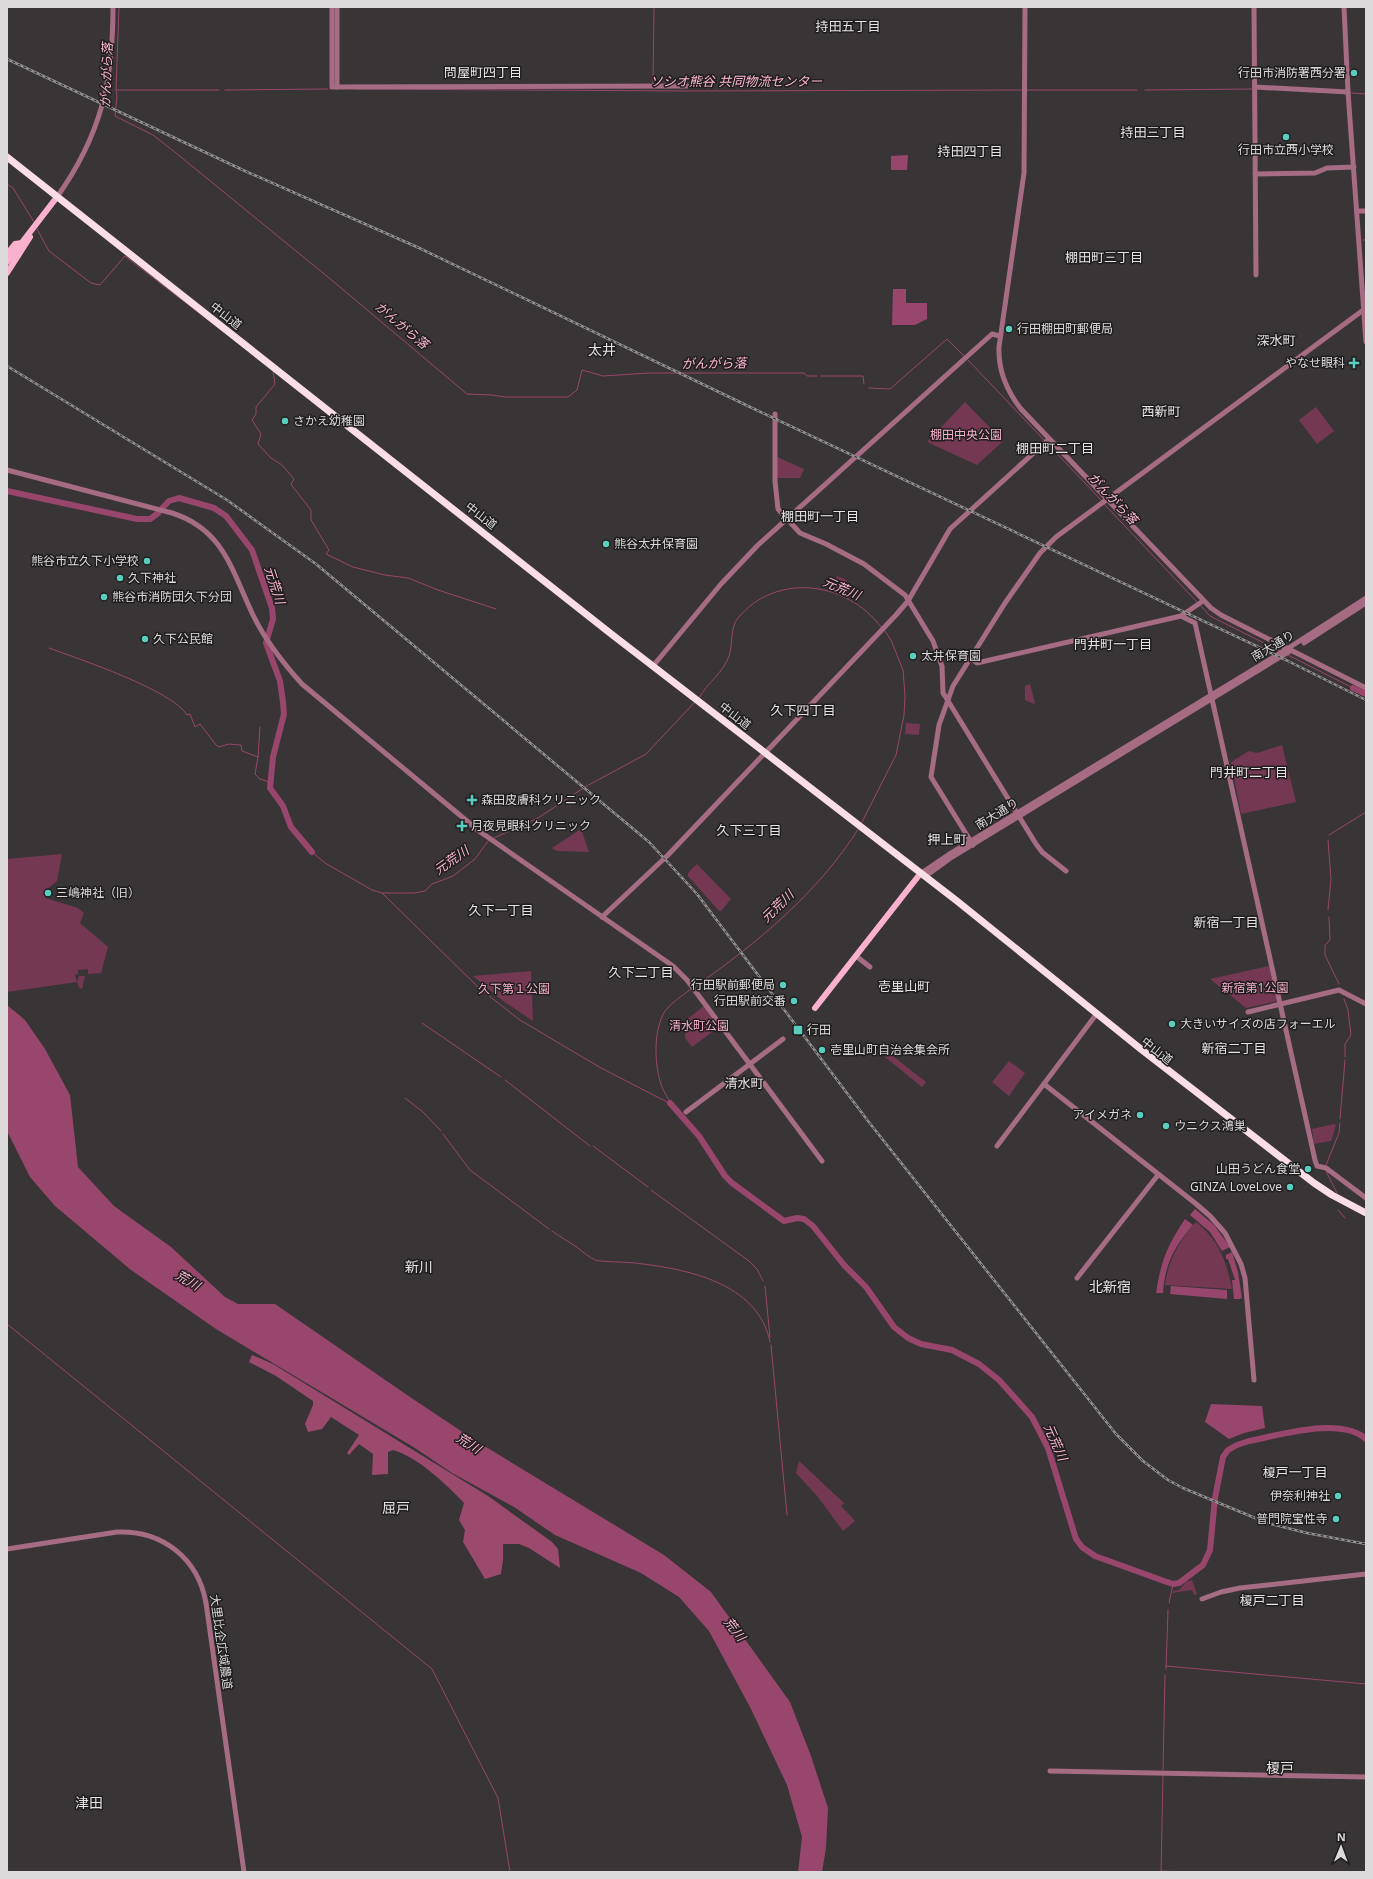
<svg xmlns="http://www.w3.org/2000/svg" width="1373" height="1879" viewBox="0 0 1373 1879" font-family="'Noto Sans','Noto Sans JP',sans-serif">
<rect width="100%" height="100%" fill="#393536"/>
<g fill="#753853">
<path d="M 965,402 L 1003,441 L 977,465 L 927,442 Z"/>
<path d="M 1316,407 L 1334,431 L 1317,444 L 1299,420 Z"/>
<path d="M 777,457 L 804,469 L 800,478 L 777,478 Z"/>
<path d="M 837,576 L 847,580 L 842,592 L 832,588 Z"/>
<path d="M 1030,684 L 1035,703 L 1034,704 L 1025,700 L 1025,686 Z"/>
<path d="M 906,723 L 920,724 L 919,735 L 905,734 Z"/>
<path d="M 1282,745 L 1296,802 L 1241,814 L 1231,762 L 1249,751 L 1257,753 Z"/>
<path d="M 581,829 L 589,852 L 557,851 L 552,848 Z"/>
<path d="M 62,854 L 57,881 L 45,891 L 45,898 L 78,908 L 84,913 L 80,923 L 108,947 L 101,973 L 88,974 L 88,969 L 78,970 L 78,974 L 75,975 L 77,982 L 79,976 L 85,976 L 82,989 L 79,988 L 77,982 L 7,992 L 7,859 Z"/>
<path d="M 697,864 L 731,899 L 721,911 L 719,911 L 688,876 L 688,873 Z"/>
<path d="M 1269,966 L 1278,1001 L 1246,1008 L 1210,979 Z"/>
<path d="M 531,971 L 533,1021 L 502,1000 L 473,976 Z"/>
<path d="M 704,1006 L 720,1026 L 692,1047 L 685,1038 L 686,1020 Z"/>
<path d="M 889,1053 L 926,1082 L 922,1087 L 885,1057 Z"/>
<path d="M 1009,1061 L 1025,1073 L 1009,1096 L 992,1082 Z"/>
<path d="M 1334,1124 L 1336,1125 L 1331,1141 L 1314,1144 L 1312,1129 Z"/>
<path d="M 1196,1222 C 1218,1239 1227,1262 1232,1289 L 1165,1285 C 1168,1260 1180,1240 1196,1222 Z"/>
<path d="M 799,1461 L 844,1503 L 841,1506 L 855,1521 L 843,1531 L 818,1497 L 796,1473 Z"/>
<path d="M 1192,1580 L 1197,1594 L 1194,1595 L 1192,1590 L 1172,1593 L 1173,1591 L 1179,1590 L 1186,1582 Z"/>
</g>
<path fill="#9c496e" d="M 252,1355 L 273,1364 L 488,1496 L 552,1542 L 558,1549 L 560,1568 L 529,1548 L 519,1544 L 503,1544 L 503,1560 L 501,1574 L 485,1579 L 463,1542 L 465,1530 L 459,1520 L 464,1503 C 447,1485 418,1457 393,1450 L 388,1452 L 388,1474 L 372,1475 L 373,1454 L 359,1444 L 349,1455 L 347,1453 L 359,1435 L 331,1417 L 322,1429 L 308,1432 L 305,1424 L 313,1405 L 313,1401 L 276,1376 L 249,1362 Z"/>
<g fill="#98466b">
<path d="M 908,155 L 907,170 L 891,170 L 891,156 Z"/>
<path d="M 893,289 L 906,289 L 906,303 L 927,303 L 927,319 L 915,325 L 892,325 Z"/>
<path d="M 7,1005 L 25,1020 L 45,1049 L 70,1095 L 78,1167 L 114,1206 L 171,1247 L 225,1297 L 238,1304 L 275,1304 L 410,1397 L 476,1441 L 664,1555 L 711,1592 L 790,1702 L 811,1756 L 828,1808 L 826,1848 L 822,1872 L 798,1872 L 802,1837 L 787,1785 L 751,1709 L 709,1631 L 679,1597 L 641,1573 L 555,1535 L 514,1507 L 452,1473 L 415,1448 L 216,1329 L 131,1270 L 55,1206 L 30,1177 L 7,1131 Z"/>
<path d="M 1195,1209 L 1214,1225 L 1230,1247 L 1222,1251 L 1210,1232 L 1190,1215 Z"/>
<path d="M 1185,1219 L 1193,1225 C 1174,1247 1165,1264 1163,1293 L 1156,1293 C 1161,1261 1167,1246 1185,1219 Z"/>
<path d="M 1232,1252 L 1238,1272 L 1242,1298 L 1240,1299 L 1234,1299 L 1232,1280 L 1235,1280 L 1228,1259 L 1226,1259 L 1226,1255 Z"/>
<path d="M 1171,1286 L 1227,1290 L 1227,1299 L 1170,1294 Z"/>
<path d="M 1211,1404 L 1262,1406 L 1265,1428 L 1244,1433 L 1229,1439 L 1205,1422 Z"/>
</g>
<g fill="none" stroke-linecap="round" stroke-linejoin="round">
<g stroke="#98466b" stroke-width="1">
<path d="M 119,7 L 116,90 L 117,96 L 115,116 L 153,135 L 176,153 L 334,282 L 467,394 L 492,395 L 505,397 L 568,397 L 577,390 L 582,370 L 603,376 L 649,373 L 804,373 L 807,376 L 817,376"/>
<path d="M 653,84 L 654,7"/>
<path d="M 355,89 L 689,91 L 1022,90"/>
<path d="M 117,90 L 219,90"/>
<path d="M 225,90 L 328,89"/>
<path d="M 1027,90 L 1137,90"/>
<path d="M 1145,90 L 1252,89"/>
<path d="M 1352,93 L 1366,94"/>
<path d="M 7,184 L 13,188 L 34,222"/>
<path d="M 37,229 L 49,251 L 91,283 L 100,285 L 125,256 L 225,333"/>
<path d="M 1363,240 L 1366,240"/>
<path d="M 968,360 L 1044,440"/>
<path d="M 273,371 L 275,384 L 256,407 L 256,414 L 252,420 L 261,434 L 258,444 L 271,458 L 282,465 L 294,479 L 291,484 L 293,487 L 311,510 L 311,520 L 329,550 L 326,554 L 353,567 L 385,575 L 408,578 L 438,590 L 496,609"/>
<path d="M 821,376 L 863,376 L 864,384"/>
<path d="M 869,388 L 890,389 L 947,339 L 964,356"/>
<path d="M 1048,444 L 1102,501"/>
<path d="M 1104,504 L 1198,603"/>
<path d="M 1200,605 L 1210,616 L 1280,651"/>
<path d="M 49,648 C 79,659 172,690 187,715 L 190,714 L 195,727 L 200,724 L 216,745 L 219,747 L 229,744 L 241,745 L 242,751 L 258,757 L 255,774 L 260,779 L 269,782"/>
<path d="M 1288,655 L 1353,688"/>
<path d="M 699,698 C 707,683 724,672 729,656 C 733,645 730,627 738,618 C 776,572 847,581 881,627"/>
<path d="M 258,757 L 260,727"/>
<path d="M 861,824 L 896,755 L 904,715 L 905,696 L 903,670 L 891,640 L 885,631"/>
<path d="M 1329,835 L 1366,812"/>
<path d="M 494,838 L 538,818 L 585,787 L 646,754 L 694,703"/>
<path d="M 312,852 L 325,863 L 372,890 L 382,893 L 414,893 L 425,891 L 432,884 L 453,876 L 475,859 L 489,840"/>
<path d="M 382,893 L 479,988 L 520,1020 L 601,1068 L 669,1103"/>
<path d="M 1328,910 L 1331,879 L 1328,840"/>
<path d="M 1329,917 L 1330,940 L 1325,945 L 1325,955 L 1339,984"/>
<path d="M 696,986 C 757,943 818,893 859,828"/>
<path d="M 1344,999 L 1348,1010 L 1351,1035 L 1345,1044 L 1345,1057"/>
<path d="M 422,1023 L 501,1077"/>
<path d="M 505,1080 L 590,1146"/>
<path d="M 405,1098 L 423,1112 L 441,1131"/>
<path d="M 670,1103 C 668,1098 664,1092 662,1087 C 654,1066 653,1030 665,1011 C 672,1002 682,996 691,989"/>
<path d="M 1340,1119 L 1345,1060"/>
<path d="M 443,1134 L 470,1170 L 549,1229"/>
<path d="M 593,1146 L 648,1187"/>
<path d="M 1326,1165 L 1339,1133 L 1340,1123"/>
<path d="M 1326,1171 L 1337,1193"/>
<path d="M 651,1190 L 749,1261 L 757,1269 L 763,1281"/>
<path d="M 1338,1210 L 1345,1218"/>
<path d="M 552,1231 C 560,1237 570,1242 578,1248 C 583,1252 589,1257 595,1260 C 601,1262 627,1262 635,1263 C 686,1269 758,1282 770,1342"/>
<path d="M 765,1286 L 770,1337"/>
<path d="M 7,1324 L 432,1669 L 498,1798 L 510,1872"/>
<path d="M 771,1345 L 787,1515"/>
<path d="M 1169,1603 L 1173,1584"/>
<path d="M 1166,1666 L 1366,1684"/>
<path d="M 1166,1669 L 1168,1610"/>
<path d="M 1163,1770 L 1165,1675"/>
<path d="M 1162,1871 L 1180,1872"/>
<path d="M 1161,1872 L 1163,1775"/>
</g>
<g stroke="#98466b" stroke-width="6">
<path d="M 7,491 L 137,519 L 150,519 L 157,514 L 169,501 L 179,498 L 214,508 L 226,516 L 252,550 L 272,608 L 273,619 L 266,643 L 280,681 L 283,702 L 284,714 L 273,757 L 270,788 L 283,806 L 291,827 L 312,852"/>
<path d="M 1353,688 L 1366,694"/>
<path d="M 670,1103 L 699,1136 L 725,1176 L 732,1183 L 784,1221 L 797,1218 L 804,1219 L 813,1226 L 844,1265 L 866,1287 L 894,1327 L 908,1338 L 921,1344 L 952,1350 L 979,1364 L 999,1380 L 1032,1417 L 1048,1448 L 1076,1539 L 1082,1547 L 1095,1556 L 1164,1581 L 1173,1584 L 1179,1583 L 1203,1565 L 1210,1550 L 1215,1498 L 1223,1457 L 1228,1450 L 1237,1445 L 1249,1441 C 1280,1435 1341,1416 1366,1439"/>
</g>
<g stroke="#a66c83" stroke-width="5">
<path d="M 332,7 L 332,87 L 687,86"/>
<path d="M 337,7 L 337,87"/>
<path d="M 1025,7 L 1024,173 L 999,347 C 998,371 1006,390 1021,409 L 1211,608 L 1221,615 L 1366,688"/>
<path d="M 1254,7 L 1256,275"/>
<path d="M 1344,7 L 1348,92 L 1366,342"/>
<path d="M 1255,87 L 1348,92"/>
<path d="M 1255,174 L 1315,173 L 1327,168 L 1354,167"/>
<path d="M 57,197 C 101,135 113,82 113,7"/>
<path d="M 1357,211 L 1366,211"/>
<path d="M 775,414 L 775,481 L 778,509 L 800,533 L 826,544 L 864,564 L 905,595 L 933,641 L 942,666 L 943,693 L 945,696 L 1036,844 L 1042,852 L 1066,871"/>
<path d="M 7,470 L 172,513 C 225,530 232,572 254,617 C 266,641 284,664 302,684 L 479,831 L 673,966 L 687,980 L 822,1161"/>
<path d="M 1181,616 L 1195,623 L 1315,1160 L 1317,1166 L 1326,1168 L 1366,1198"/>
<path d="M 1304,643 L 1366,603"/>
<path d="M 971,659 L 977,663 L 1181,616 L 1203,601"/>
<path d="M 653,666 L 721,584 L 758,545 L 992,334 L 1000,336"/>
<path d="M 973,845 L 931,777 L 939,725 L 953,686 L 1005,603 L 1040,553 L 1056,537 L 1366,308"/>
<path d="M 920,874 L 948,855 L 1287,649 L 1366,598"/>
<path d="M 921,874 L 930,873 L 952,857 L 1290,651"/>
<path d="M 602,917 L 668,855 L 896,615 L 908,601 L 950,529 L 1049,439"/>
<path d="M 856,956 L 870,967"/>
<path d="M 1248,1012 L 1339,990 L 1366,1004"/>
<path d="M 1044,1084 L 1195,1203 L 1210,1216 L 1225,1233 L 1241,1264 L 1245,1278 L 1254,1380"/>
<path d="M 686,1112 L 783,1039"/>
<path d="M 997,1146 L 1095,1016"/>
<path d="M 1077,1278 L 1158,1175"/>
<path d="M 7,1549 L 117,1532 C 162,1530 198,1558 206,1603 L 244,1872"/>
<path d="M 1202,1599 L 1221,1592 L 1240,1588 L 1366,1574"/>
<path d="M 1050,1771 L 1366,1777"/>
</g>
<g stroke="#f9b1cd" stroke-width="6">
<path d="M 7,254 L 15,244 L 22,243"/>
<path d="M 7,262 L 57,197"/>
<path d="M 7,273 L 30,237"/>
<path d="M 815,1008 L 920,874"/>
</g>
<path stroke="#fadde7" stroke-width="7" d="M 7,157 L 610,633 L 957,901 L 1142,1050 L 1314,1183 L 1332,1195 L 1366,1213"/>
<g stroke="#949192" stroke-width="2.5">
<g id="rail">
<path d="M 7,59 L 245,171 L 417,247 L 748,406 L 1286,660 L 1366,700"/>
<path d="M 7,366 L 227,500 L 316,564 L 649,842 L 697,894 L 868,1121 L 1116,1434 L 1143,1461 L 1168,1480 L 1183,1488 L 1267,1523 L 1307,1533 L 1366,1544"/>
</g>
</g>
<use href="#rail" stroke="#1f1d1e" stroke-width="1" stroke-dasharray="3" stroke-linecap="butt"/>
</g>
<g fill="#59cebe" stroke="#1f1d1e" stroke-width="1.5">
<circle cx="1354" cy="73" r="4"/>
<circle cx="1286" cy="137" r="4"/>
<circle cx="1009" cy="329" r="4"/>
<path d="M1352 357h4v4h4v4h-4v4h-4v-4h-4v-4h4z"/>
<circle cx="285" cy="421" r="4"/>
<circle cx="606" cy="544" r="4"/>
<circle cx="147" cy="561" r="4"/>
<circle cx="120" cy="578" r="4"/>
<circle cx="104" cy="597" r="4"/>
<circle cx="145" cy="639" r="4"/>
<circle cx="913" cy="656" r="4"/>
<path d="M470 794h4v4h4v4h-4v4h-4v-4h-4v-4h4z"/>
<path d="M460 820h4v4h4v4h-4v4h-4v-4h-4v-4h4z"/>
<circle cx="48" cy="893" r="4"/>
<circle cx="783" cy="985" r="4"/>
<circle cx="794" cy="1001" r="4"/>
<circle cx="1172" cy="1024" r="4"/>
<rect x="793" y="1025" width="10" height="10" rx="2"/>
<circle cx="822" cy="1050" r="4"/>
<circle cx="1140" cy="1115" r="4"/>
<circle cx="1166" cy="1126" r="4"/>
<circle cx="1308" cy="1169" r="4"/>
<circle cx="1290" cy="1187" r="4"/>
<circle cx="1338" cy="1496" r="4"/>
<circle cx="1336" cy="1519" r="4"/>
</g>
<g text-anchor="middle" stroke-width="3" stroke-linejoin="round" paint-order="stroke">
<g font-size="12" fill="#dddadb" stroke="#1f1d1e" text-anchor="start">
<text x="1346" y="77" text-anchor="end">行田市消防署西分署</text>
<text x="1286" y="154" text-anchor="middle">行田市立西小学校</text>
<text x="1017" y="333">行田棚田町郵便局</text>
<text x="1345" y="367" text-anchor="end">やなせ眼科</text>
<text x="293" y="425">さかえ幼稚園</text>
<text x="614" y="548">熊谷太井保育園</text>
<text x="139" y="565" text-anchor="end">熊谷市立久下小学校</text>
<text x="128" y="582">久下神社</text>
<text x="112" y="601">熊谷市消防団久下分団</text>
<text x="153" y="643">久下公民館</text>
<text x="921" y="660">太井保育園</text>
<text x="481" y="804">森田皮膚科クリニック</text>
<text x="471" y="830">月夜見眼科クリニック</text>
<text x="56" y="897">三嶋神社（旧）</text>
<text x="775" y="989" text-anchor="end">行田駅前郵便局</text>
<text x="786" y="1005" text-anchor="end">行田駅前交番</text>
<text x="1180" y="1028">大きいサイズの店フォーエル</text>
<text x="807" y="1034">行田</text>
<text x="830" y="1054">壱里山町自治会集会所</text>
<text x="1132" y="1119" text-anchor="end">アイメガネ</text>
<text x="1174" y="1130">ウニクス鴻巣</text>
<text x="1300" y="1173" text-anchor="end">山田うどん食堂</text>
<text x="1282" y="1191" text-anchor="end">GINZA LoveLove</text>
<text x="1330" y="1500" text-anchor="end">伊奈利神社</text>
<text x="1328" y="1523" text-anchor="end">普門院宝性寺</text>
</g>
<g font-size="12" fill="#dddadb" stroke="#1f1d1e">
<text transform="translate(226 316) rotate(38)" y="4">中山道</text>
<text transform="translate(481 516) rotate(38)" y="4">中山道</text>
<text transform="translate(1273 646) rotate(-31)" y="4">南大通り</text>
<text transform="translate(735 716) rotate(38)" y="4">中山道</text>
<text transform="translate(997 814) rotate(-32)" y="4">南大通り</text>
<text transform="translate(1157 1051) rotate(38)" y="4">中山道</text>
<text transform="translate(221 1642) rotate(82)" y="4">大里比企広域農道</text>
</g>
<g font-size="12" fill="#f6b0cc" stroke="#1f1d1e">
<text x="966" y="439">棚田中央公園</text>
<text x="1255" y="992">新宿第1公園</text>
<text x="514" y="993">久下第１公園</text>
<text x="699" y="1030">清水町公園</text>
</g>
<g font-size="13" fill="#e8e3e5" stroke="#1f1d1e">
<text x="848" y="31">持田五丁目</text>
<text x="483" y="77">問屋町四丁目</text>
<text x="1153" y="137">持田三丁目</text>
<text x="970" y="156">持田四丁目</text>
<text x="1104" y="262">棚田町三丁目</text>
<text x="1276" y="345">深水町</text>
<text x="1161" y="416">西新町</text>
<text x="1055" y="453">棚田町二丁目</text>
<text x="820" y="521">棚田町一丁目</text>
<text x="1113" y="649">門井町一丁目</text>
<text x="803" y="715">久下四丁目</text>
<text x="1249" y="777">門井町二丁目</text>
<text x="749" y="835">久下三丁目</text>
<text x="947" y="844">押上町</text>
<text x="501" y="915">久下一丁目</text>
<text x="1226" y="927">新宿一丁目</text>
<text x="641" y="977">久下二丁目</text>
<text x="904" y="991">壱里山町</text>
<text x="1234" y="1053">新宿二丁目</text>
<text x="744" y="1088">清水町</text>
<text x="1295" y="1477">榎戸一丁目</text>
<text x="1272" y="1605">榎戸二丁目</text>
</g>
<g font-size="13" font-style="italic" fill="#feb7d3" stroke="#1f1d1e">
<text transform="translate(106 75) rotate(-88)" y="5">がんがら落</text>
<text x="736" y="86">ソシオ熊谷 共同物流センター</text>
<text transform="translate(402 325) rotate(40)" y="5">がんがら落</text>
<text transform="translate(714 363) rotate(-1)" y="5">がんがら落</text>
<text transform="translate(1113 498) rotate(47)" y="5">がんがら落</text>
<text transform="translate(275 585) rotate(72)" y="5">元荒川</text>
<text transform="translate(842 588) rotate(23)" y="5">元荒川</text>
<text transform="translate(451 860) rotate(-35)" y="5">元荒川</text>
<text transform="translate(777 906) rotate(-44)" y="5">元荒川</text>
<text transform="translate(188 1280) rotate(30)" y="5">荒川</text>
<text transform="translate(1056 1442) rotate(66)" y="5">元荒川</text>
<text transform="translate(469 1443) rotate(32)" y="5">荒川</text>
<text transform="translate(735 1629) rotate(52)" y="5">荒川</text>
</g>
<g font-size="14" fill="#e8e3e5" stroke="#1f1d1e">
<text x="602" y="355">太井</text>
<text x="419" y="1272">新川</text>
<text x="1110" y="1292">北新宿</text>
<text x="396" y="1513">屈戸</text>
<text x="1280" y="1773">榎戸</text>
<text x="89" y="1808">津田</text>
</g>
</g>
<rect width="1373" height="1879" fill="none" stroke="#dddadb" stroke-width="16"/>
<g transform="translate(1341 1847) rotate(1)" stroke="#1f1d1e" stroke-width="3" paint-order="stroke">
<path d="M0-3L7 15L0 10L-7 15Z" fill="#dddadb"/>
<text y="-6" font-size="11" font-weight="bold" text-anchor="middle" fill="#dddadb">N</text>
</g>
</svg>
